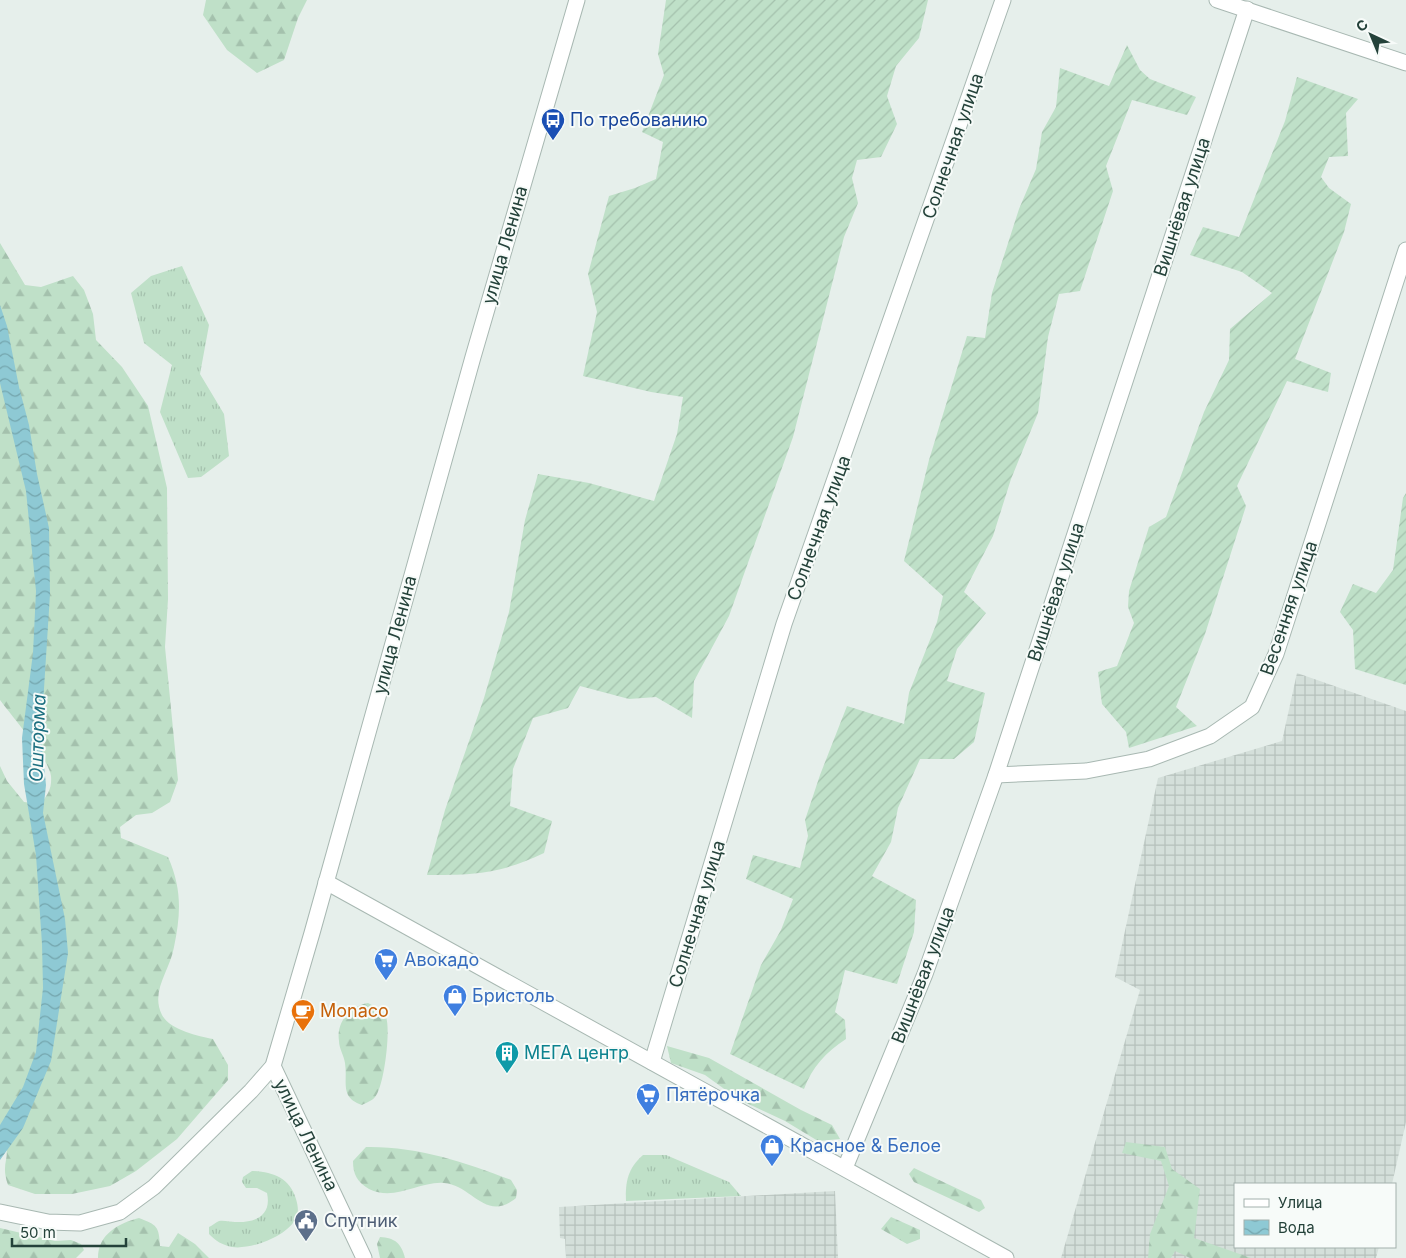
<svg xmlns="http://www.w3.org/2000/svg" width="1406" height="1258" viewBox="0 0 1406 1258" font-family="Inter,sans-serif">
<defs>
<pattern id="industrial-grid" width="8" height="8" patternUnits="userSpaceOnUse" patternTransform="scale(1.25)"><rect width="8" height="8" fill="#d4dfda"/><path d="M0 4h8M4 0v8" fill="none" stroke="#b6c1bc"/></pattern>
<pattern id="grass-tufts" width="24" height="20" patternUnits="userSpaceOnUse" patternTransform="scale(1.25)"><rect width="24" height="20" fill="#bfe0c8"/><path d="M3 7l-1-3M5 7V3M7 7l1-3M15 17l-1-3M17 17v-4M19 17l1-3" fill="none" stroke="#a4c1ad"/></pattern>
<pattern id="forest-firs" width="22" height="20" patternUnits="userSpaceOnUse" patternTransform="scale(1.25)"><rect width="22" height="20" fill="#bfe0c8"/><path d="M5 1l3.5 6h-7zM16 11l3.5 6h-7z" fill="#a4c1ad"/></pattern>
<pattern id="garden-furrows" width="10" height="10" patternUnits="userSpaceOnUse" patternTransform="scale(1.25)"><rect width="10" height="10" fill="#bfe0c8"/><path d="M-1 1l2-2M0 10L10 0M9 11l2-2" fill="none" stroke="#a4c1ad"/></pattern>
<pattern id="water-waves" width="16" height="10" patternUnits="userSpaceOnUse" patternTransform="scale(1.25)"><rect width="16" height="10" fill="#8ec9d4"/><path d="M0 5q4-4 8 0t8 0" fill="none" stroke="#74a5ad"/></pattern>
</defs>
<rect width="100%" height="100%" fill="#e6efeb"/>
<g fill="url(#industrial-grid)">
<path d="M 1297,673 L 1406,711 L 1406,1122 L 1392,1184 L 1235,1184 L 1235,1247 L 1379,1247 L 1376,1258 L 1061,1258 L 1140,990 L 1115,977 L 1158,778 L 1282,741 Z"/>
<path d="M 835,1191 L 838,1258 L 566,1258 L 565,1239 L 560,1238 L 559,1207 Z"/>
</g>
<g fill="url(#grass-tufts)">
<path d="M 182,266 L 209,325 L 200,374 L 224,414 L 229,456 L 201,477 L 188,478 L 160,412 L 172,365 L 144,343 L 131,293 L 151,276 Z"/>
<path d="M 643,1155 L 666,1155 L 729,1182 L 741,1196 L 626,1201 C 625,1182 628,1168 643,1155 Z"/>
<path d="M 252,1171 C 273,1172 290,1178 296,1199 C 298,1206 299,1212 296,1218 C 288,1236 251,1250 232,1247 C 222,1245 216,1241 209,1234 L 209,1227 C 212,1226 216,1222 219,1221 C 224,1220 231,1222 235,1222 C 255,1223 272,1216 267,1193 L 257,1188 L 246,1188 L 242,1182 L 243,1177 Z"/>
</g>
<g fill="url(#forest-firs)">
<path d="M 206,0 L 307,0 L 298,18 L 284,60 L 257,73 L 227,50 L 203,15 Z"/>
<path d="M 0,243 L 25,285 L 41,287 L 73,276 L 84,290 L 93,314 L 96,340 L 122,367 L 148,406 L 167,488 L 168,599 L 165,647 L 178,780 L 170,802 L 152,813 L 136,815 L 120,827 L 121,838 L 168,857 C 182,889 181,913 174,947 C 170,971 150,991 162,1015 C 170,1030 198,1036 213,1039 L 228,1065 L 228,1080 L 177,1139 L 136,1171 L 110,1186 L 72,1194 L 35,1194 L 8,1185 C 0,1163 11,1159 5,1141 L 0,1141 L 0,766 L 7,781 L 24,802 L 40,804 C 48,795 52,788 51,776 C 49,759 11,715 0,700 Z"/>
<path d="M 368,1003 C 376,1007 382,1010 386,1017 C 391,1030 384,1087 375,1097 C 372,1101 365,1103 362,1105 C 339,1097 348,1082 345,1063 C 344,1056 339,1048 339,1041 C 336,1022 350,1006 368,1003 Z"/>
<path d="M 667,1046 L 709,1058 L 801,1110 L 832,1125 L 840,1139 L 818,1141 L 785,1121 L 738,1099 L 705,1075 L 671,1063 Z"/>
<path d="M 1126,1142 L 1165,1147 L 1172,1169 L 1200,1189 L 1194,1238 L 1251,1258 L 1190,1258 L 1175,1251 L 1171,1258 L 1148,1258 L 1150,1234 L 1169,1186 L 1161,1161 L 1122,1153 Z"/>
<path d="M 366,1147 C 416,1146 465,1162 511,1180 L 517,1190 L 516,1198 C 486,1223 472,1185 444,1183 C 419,1181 395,1202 369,1189 C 357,1182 353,1174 353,1161 Z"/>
<path d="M 914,1168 L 981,1200 L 985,1208 L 979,1212 L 914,1182 L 909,1174 Z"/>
<path d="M 891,1217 L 920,1230 L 920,1239 L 907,1244 L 881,1229 Z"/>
<path d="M 139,1218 C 157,1225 159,1226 160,1246 L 169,1247 L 178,1233 L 195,1244 L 209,1258 L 98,1258 C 98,1234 119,1223 139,1218 Z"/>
<path d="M 0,1228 L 55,1241 L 71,1240 L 81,1244 L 84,1250 L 76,1258 L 0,1258 Z"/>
<path d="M 380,1237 C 395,1238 401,1243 405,1258 L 380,1258 L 377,1244 Z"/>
</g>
<g fill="url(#garden-furrows)">
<path d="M 666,0 L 928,0 L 919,38 L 896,66 L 887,96 L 897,124 L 881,157 L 857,160 L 852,178 L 858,203 L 844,237 L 793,437 L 729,616 L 694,681 L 692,718 L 656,697 L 629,699 L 580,686 L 568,708 L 533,718 L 513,769 L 510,806 L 552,821 L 544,853 C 499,874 476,875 427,875 L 445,810 L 484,698 L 509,612 L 525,520 L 538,474 L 589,483 L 654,501 L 677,434 L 683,397 L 651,392 L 583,376 L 597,312 L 588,274 L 609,196 L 635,188 L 656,179 L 663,142 L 642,132 L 664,75 L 658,54 Z"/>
<path d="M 1127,45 L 1140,70 L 1150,79 L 1196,97 L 1187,115 L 1132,100 L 1106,166 L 1113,191 L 1080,291 L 1059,294 L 1048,337 L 1038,413 L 1011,479 L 993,536 L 964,592 L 986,613 L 957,649 L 947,681 L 985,693 L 974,742 L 954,759 L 920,759 L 898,808 L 891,842 L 872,876 L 916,900 L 914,932 L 897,984 L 845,970 L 835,1012 L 845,1020 L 846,1039 C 826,1052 812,1067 804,1089 L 730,1054 L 761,965 L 781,930 L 793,899 L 746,879 L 753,855 L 800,868 L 808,836 L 805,820 L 820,775 L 847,706 L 904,724 L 909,693 L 937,622 L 943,596 L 904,561 L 929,460 L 967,336 L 985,338 L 992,293 L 1019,209 L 1036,169 L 1042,132 L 1056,107 L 1060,68 L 1109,86 Z"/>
<path d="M 1297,77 L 1358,99 L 1346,113 L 1348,156 L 1329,157 L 1321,177 L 1329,188 L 1351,204 L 1344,232 L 1295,359 L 1331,373 L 1328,392 L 1287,381 L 1237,486 L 1246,506 L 1205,634 L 1176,707 L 1197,726 L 1129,748 L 1126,732 L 1102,704 L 1098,672 L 1117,666 L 1134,623 L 1128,607 L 1129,591 L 1149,527 L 1166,517 L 1204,412 L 1229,360 L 1230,329 L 1272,293 L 1242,272 L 1190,255 L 1203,227 L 1239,237 L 1285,121 Z"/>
<path d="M 1406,493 L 1406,685 L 1355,669 L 1353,630 L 1340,612 L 1353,584 L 1376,593 L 1393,570 L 1403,498 Z"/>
</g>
<path fill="url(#water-waves)" d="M 0,305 L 7,326 L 19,387 L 29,425 L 37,474 L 49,528 L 50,594 L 41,736 L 46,785 L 43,813 L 65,919 L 68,953 L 51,1061 L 23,1128 L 0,1160 L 0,1125 L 23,1087 L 36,1052 L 43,988 L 42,944 L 36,855 L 24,784 L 22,738 L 33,653 L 36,591 L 26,491 L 0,383 Z"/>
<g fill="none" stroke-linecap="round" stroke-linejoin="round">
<g stroke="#a8b8b2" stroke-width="17">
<g id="minor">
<path d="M 1217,0 L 1406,63"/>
<path d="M 996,775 L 1086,771 L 1149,759 L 1210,736 L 1252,707 L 1276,654 L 1406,250"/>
<path d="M 326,882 L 1006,1258"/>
<path d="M 652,1062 L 784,624 L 1003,0"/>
<path d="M 273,1066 L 364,1258"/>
<path d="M 845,1168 L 925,974 L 996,775 L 1247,9"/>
<path d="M 0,1212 L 48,1222 L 80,1223 L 120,1212 L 154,1187 L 251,1091 L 273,1066 L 312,933 L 473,357 L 577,0"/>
</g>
</g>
<use href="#minor" stroke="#fff" stroke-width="15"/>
</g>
<defs>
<g id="bus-pin" transform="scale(1.25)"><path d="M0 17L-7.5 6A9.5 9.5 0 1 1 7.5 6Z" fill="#1a4fb4" stroke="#f7fbf9"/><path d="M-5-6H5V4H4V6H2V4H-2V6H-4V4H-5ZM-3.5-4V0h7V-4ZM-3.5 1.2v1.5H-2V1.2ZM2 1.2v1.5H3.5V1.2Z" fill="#fff"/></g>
<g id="supermarket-pin" transform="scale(1.25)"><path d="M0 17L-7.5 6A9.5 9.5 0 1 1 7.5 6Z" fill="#3f7fe0" stroke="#f7fbf9"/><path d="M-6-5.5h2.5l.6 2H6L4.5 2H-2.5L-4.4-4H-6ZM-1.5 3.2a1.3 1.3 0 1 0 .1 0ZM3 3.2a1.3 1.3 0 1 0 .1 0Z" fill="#fff"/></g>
<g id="shop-pin" transform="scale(1.25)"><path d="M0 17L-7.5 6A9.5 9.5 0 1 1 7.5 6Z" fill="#3f7fe0" stroke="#f7fbf9"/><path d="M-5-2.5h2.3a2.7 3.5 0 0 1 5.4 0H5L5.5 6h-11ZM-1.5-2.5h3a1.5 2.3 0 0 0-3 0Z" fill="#fff"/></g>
<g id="cafe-pin" transform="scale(1.25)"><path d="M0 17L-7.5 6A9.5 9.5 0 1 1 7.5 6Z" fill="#e8710a" stroke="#f7fbf9"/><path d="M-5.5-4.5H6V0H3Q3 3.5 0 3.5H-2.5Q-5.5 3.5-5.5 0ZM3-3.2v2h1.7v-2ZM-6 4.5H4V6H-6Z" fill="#fff"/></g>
<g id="building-pin" transform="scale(1.25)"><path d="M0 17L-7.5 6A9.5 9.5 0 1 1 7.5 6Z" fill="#0f9aa8" stroke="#f7fbf9"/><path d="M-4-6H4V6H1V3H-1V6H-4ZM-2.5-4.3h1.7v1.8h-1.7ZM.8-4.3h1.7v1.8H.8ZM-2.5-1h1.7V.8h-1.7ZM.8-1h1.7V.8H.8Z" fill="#fff"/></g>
<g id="civic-pin" transform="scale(1.25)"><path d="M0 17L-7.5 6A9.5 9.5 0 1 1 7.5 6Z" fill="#5c6f8a" stroke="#f7fbf9"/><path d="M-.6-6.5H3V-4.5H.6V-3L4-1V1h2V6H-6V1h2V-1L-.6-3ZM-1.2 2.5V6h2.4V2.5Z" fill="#fff"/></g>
</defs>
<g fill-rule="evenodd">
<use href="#bus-pin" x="553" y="120"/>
<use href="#supermarket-pin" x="386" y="960"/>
<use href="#shop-pin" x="455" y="996"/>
<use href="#cafe-pin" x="303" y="1011"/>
<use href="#building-pin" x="507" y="1053"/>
<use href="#supermarket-pin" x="648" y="1095"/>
<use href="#shop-pin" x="772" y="1146"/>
<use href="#civic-pin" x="306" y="1221"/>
</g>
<g text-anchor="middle" stroke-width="4" stroke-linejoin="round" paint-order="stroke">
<g font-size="18" fill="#164399" stroke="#f7fbf9" text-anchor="start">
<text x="570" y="126">По требованию</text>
</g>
<g font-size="18" fill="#24423a" stroke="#f7fbf9">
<text transform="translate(953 146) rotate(-71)" y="6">Солнечная улица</text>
<text transform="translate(1182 207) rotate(-72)" y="6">Вишнёвая улица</text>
<text transform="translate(505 245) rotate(-74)" y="6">улица Ленина</text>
<text transform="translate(819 528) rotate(-70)" y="6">Солнечная улица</text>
<text transform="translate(1056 592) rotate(-72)" y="6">Вишнёвая улица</text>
<text transform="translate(1289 608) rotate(-71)" y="6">Весенняя улица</text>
<text transform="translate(395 635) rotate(-75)" y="6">улица Ленина</text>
<text transform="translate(697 914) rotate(-73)" y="6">Солнечная улица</text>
<text transform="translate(923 975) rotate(-69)" y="6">Вишнёвая улица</text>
<text transform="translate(306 1135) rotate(64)" y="6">улица Ленина</text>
</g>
<g font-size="18" fill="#366cbe" stroke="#f7fbf9" text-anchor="start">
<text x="404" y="966">Авокадо</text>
<text x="472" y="1002">Бристоль</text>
<text x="666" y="1101">Пятёрочка</text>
<text x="790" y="1152">Красное &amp; Белое</text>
</g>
<g font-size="18" fill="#c56008" stroke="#f7fbf9" text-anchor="start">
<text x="320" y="1017">Monaco</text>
</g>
<g font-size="18" fill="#0d838f" stroke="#f7fbf9" text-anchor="start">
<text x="524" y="1059">МЕГА центр</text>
</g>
<g font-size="18" fill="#4e5e75" stroke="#f7fbf9" text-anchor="start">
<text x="324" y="1227">Спутник</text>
</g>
<g font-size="19" font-style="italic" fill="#1c6f80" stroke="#f7fbf9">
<text transform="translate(37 738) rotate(-88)" y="7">Ошторма</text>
</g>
</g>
<rect x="1234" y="1183" width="162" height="65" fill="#f7fbf9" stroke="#a3b1ad"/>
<rect x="1244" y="1199" width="25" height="8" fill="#ffffff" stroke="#a3b1ad"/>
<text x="1278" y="1208" font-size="15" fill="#24423a">Улица</text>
<rect x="1244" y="1220" width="25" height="15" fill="url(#water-waves)" stroke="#a3b1ad"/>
<text x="1278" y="1233" font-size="15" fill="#24423a">Вода</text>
<g transform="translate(1371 35) rotate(316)" stroke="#f7fbf9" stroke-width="4" paint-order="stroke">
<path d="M0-4L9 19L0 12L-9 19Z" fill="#24423a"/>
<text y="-8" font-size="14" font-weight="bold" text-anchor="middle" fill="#24423a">С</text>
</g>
<path d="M12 1238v8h114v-8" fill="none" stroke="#24423a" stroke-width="2.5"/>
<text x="20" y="1238" font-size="15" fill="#24423a" stroke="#f7fbf9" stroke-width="4" paint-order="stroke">50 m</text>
</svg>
